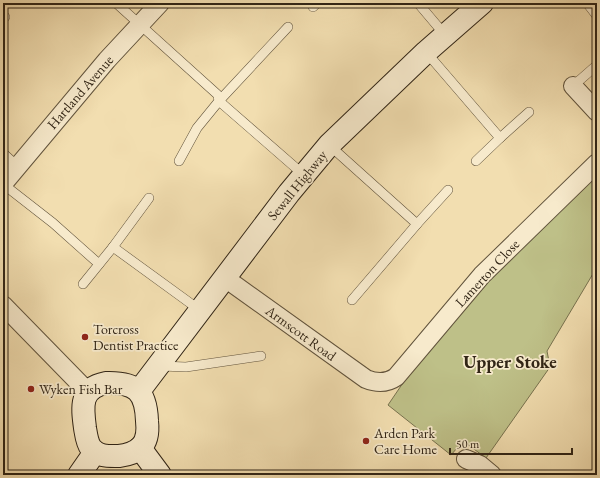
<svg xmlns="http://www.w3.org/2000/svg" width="600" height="478" viewBox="0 0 600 478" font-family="'EB Garamond',serif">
<rect width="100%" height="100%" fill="#f2deb0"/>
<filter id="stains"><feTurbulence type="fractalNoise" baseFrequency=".005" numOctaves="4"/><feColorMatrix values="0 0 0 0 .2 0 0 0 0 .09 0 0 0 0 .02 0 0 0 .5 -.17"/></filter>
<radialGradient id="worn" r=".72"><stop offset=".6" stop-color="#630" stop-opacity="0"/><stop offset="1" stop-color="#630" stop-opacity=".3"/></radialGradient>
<path fill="#bec088" stroke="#78724f" d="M 597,176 L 597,267 L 547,351 L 550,367 L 486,458 L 463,441 L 451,455 L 388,405 L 407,377 L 492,277 Z"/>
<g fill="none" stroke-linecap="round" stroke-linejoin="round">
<g stroke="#61533c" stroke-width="10">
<g id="lane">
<path d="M 116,3 L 218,95 L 219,101 L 288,27"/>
<path d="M 418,3 L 445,35"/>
<path d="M 587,3 L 597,16"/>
<path d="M 313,7 L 317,3"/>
<path d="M 3,19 L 5,17"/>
<path d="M 426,52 L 500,138 L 476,161"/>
<path d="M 573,86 L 597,65"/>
<path d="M 500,138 L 529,112"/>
<path d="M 329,145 L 417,224 L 352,300"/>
<path d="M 3,153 L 17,166"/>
<path d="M 179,161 L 197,128 L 219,101 L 304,175"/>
<path d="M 3,184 L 53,223 L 99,264"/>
<path d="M 417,224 L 448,190"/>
<path d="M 113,247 L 149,198"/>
<path d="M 83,284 L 113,247 L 201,311"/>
<path d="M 161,366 L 186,367 L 261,356"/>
</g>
</g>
<g stroke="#61533c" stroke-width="20">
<g id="street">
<path d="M 573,86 L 597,112"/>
<path d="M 3,184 L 107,60 L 160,3"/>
<path d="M 225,278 L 366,379 C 376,383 386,384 396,377 L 482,275 L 597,163"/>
<path d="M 3,305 L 88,392"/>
<path d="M 466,459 L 480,465 L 492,475"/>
</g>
</g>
<g stroke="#312516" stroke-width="24">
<g id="secondary">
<path d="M 106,383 C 136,382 146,391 147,421 C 148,430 148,440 141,447 C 135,453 128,455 119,456 C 109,456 98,457 91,448 C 87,443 86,434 85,428 C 82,406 80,388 106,383 Z"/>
<path d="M 139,391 L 289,193 L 329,145 L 426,52 L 482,3"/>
<path d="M 140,448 L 160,475"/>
<path d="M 79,475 L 95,452"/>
</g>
</g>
<use href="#lane" stroke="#f7eacc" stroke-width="9"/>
<use href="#street" stroke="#f7eacc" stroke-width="18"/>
<use href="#secondary" stroke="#f7eacc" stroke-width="22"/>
</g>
<g fill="#8f2418" stroke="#f7eacc" stroke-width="1.5">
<circle cx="85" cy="337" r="4"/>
<circle cx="31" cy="389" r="4"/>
<circle cx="366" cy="441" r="4"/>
</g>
<g text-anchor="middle" stroke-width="3.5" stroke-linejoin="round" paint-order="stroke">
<g font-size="14" fill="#312516" stroke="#f7eacc">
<text transform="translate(80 92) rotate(-49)" y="5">Hartland Avenue</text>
<text transform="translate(297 185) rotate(-51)" y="5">Sewall Highway</text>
<text transform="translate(487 273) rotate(-47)" y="5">Lamerton Close</text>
<text transform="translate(301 333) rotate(36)" y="5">Armscott Road</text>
</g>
<g font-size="14" fill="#312516" stroke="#f7eacc" text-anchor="start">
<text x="93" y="334">Torcross<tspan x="93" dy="16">Dentist Practice</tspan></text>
<text x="39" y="394">Wyken Fish Bar</text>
<text x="374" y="438">Arden Park<tspan x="374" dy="16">Care Home</tspan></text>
</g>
<g font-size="18" font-weight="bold" fill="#312516" stroke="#f7eacc">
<text x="510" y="368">Upper Stoke</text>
</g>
</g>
<rect width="600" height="478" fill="none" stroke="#f2deb0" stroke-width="16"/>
<rect x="4" y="4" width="592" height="470" fill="none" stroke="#312516" stroke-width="2"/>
<rect x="8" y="8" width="584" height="462" fill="none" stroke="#312516"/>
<path d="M450 448v6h122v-6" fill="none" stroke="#312516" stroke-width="2"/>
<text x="456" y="448" font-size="12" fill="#312516" stroke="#f7eacc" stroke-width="3" paint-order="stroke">50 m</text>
<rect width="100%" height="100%" filter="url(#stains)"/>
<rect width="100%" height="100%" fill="url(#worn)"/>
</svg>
